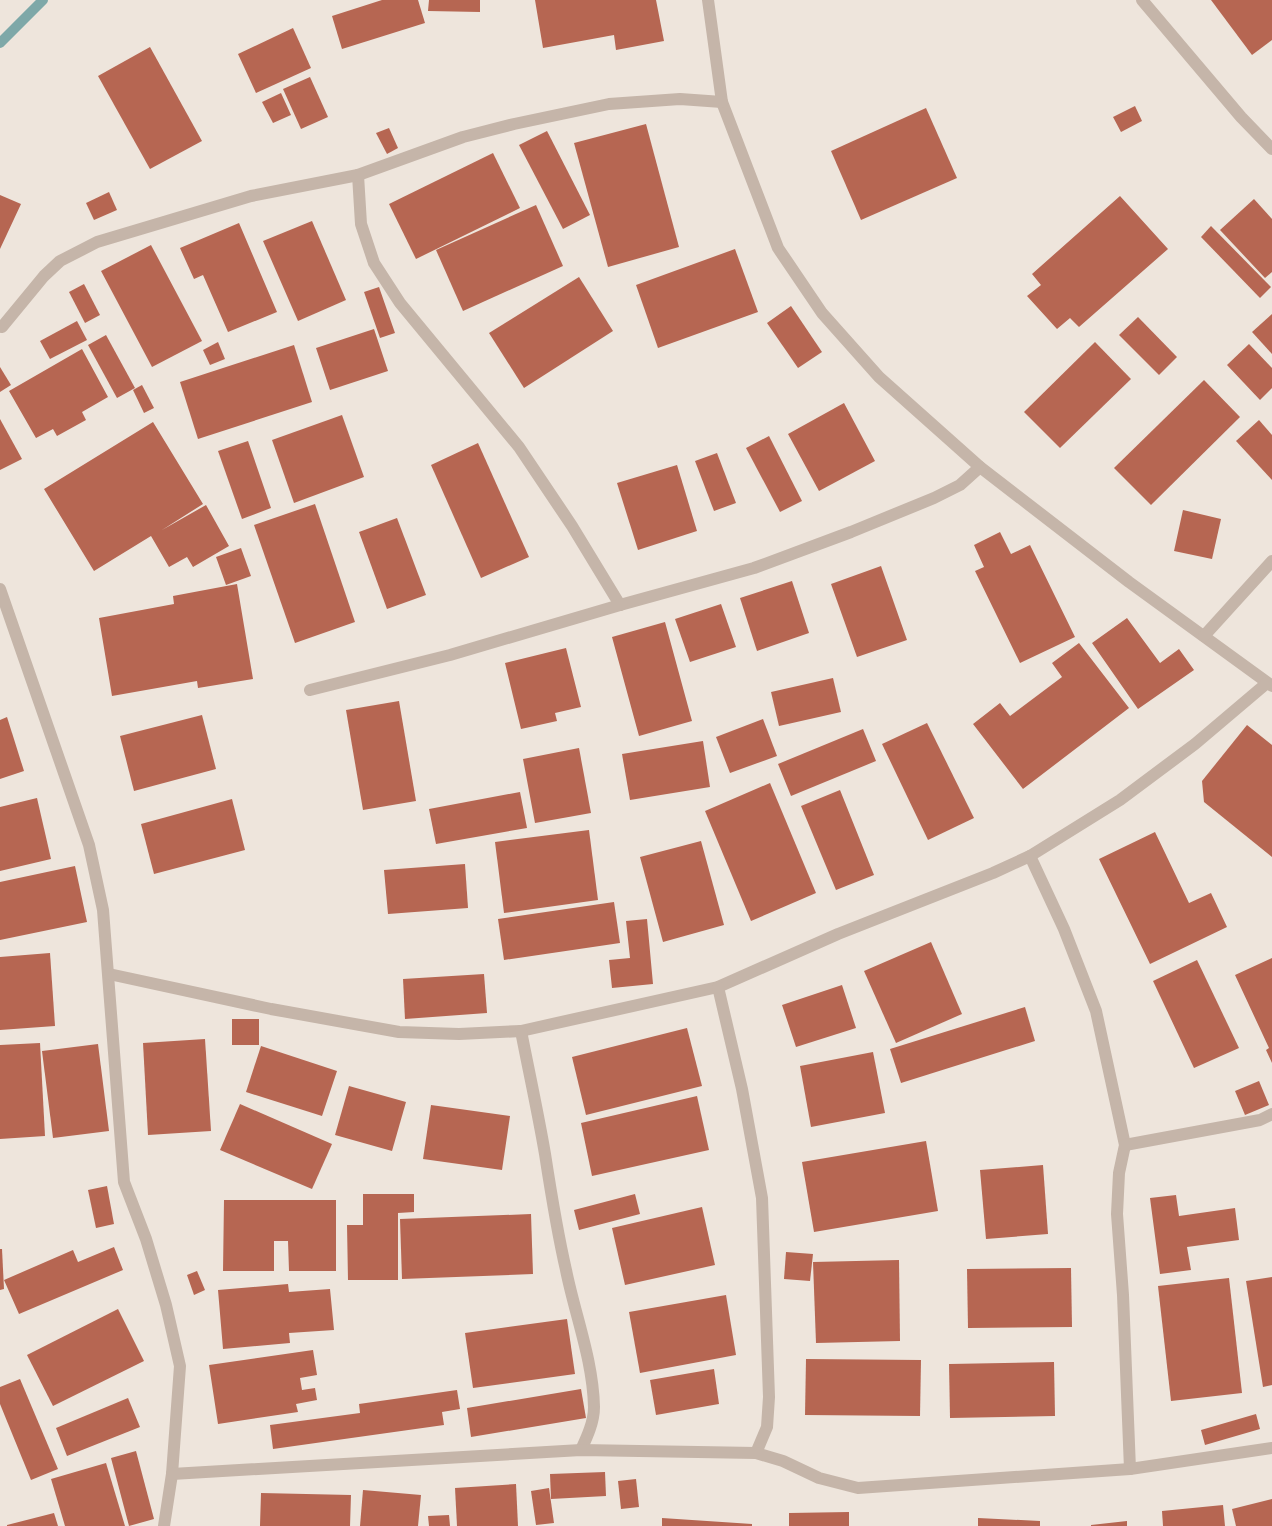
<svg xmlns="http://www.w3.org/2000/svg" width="1272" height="1526" viewBox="0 0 1272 1526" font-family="Lato,sans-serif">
<rect width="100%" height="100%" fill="#eee5dc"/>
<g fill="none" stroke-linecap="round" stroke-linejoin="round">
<path stroke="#7ea8a8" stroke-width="10" d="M 0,43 L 43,0"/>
</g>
<g fill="#b66652">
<path d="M 382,0 L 418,0 L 425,23 L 342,49 L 332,16 Z"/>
<path d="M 429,0 L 480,0 L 480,12 L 428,11 Z"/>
<path d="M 535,0 L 656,0 L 664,41 L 616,50 L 614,35 L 543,48 Z"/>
<path d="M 1211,0 L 1272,0 L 1272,40 L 1252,55 Z"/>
<path d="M 293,28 L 311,68 L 256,93 L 238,54 Z"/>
<path d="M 150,47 L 202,141 L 150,169 L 98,76 Z"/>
<path d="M 310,77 L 328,117 L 301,129 L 283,89 Z"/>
<path d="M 281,93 L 291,115 L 273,123 L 262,102 Z"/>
<path d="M 1135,106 L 1142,121 L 1121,132 L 1113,117 Z"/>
<path d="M 926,108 L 957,178 L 861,220 L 831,151 Z"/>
<path d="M 646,124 L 679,247 L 608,267 L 574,143 Z"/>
<path d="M 389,128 L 398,148 L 387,154 L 376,133 Z"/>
<path d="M 547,131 L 590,215 L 563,229 L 519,145 Z"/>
<path d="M 493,153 L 520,208 L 416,259 L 389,204 Z"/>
<path d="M 109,192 L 117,210 L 94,220 L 86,203 Z"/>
<path d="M 0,195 L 21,204 L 0,249 Z"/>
<path d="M 1120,196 L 1168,249 L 1079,327 L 1070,318 L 1057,329 L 1027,296 L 1041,285 L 1032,274 Z"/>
<path d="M 1254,199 L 1272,219 L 1272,272 L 1265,278 L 1220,230 Z"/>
<path d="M 536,205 L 563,266 L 463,311 L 436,250 Z"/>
<path d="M 312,221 L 346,300 L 298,321 L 263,241 Z"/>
<path d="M 239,223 L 277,312 L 228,332 L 203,275 L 194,279 L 180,248 Z"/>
<path d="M 1211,226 L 1271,287 L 1260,298 L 1201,237 Z"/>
<path d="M 151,245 L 202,341 L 152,367 L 101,271 Z"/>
<path d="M 735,249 L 758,312 L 658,348 L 636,285 Z"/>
<path d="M 579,277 L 613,331 L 524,388 L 489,333 Z"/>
<path d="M 84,284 L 100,315 L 85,323 L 69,292 Z"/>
<path d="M 379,287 L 395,333 L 380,338 L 364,292 Z"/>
<path d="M 791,306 L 822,352 L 798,368 L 767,323 Z"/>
<path d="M 1272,314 L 1272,354 L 1252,332 Z"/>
<path d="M 1138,317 L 1177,357 L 1159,375 L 1119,335 Z"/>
<path d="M 77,321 L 87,340 L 50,359 L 40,341 Z"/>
<path d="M 374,329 L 388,371 L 330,390 L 316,348 Z"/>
<path d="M 106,335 L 135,388 L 117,398 L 88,345 Z"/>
<path d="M 218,342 L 225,359 L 210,365 L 203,350 Z"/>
<path d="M 1095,342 L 1131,379 L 1060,448 L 1024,412 Z"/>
<path d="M 1249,344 L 1272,368 L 1272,388 L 1260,400 L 1227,365 Z"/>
<path d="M 294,345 L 312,402 L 198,439 L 180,382 Z"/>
<path d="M 82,349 L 108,397 L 82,412 L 86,420 L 57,436 L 53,429 L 36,438 L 9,391 Z"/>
<path d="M 0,367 L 11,385 L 0,392 Z"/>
<path d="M 1204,380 L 1240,417 L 1151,505 L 1114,468 Z"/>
<path d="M 142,385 L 154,408 L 144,413 L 133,390 Z"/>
<path d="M 844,403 L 875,461 L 819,491 L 788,434 Z"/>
<path d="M 342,415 L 364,477 L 294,503 L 272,440 Z"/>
<path d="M 0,419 L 22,459 L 0,470 Z"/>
<path d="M 1259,420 L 1272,435 L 1272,480 L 1236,441 Z"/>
<path d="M 153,422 L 203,504 L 162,530 L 206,505 L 229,546 L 193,567 L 187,557 L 169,567 L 151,536 L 94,571 L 44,489 Z"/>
<path d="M 769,436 L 802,501 L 780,512 L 746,448 Z"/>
<path d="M 248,441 L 271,508 L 242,519 L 218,451 Z"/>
<path d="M 478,443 L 529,557 L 481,578 L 431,465 Z"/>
<path d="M 717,453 L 736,503 L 714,511 L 695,461 Z"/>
<path d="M 677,465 L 697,531 L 638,550 L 617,483 Z"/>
<path d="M 315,504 L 355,622 L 295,643 L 254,525 Z"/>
<path d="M 1183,510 L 1221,519 L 1212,559 L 1174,551 Z"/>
<path d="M 397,518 L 426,595 L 387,609 L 359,532 Z"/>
<path d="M 1000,532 L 1011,554 L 1030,545 L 1075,637 L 1020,663 L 975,571 L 984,567 L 974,545 Z"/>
<path d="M 241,548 L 251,576 L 226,585 L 216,557 Z"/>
<path d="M 881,566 L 907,640 L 857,657 L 831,584 Z"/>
<path d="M 792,581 L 809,633 L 757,651 L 740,598 Z"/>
<path d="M 237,584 L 253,679 L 198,688 L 197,681 L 112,696 L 99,618 L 174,604 L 173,596 Z"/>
<path d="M 721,604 L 736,647 L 690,662 L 675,619 Z"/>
<path d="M 1127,618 L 1160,663 L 1179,649 L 1194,670 L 1138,709 L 1092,643 Z"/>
<path d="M 665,622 L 692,721 L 639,736 L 612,637 Z"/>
<path d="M 1079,643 L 1129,708 L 1023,789 L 973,724 L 1000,703 L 1010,716 L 1062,677 L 1052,663 Z"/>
<path d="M 566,648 L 581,707 L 555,713 L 557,721 L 521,729 L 505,663 Z"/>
<path d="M 833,678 L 841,712 L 779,726 L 771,692 Z"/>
<path d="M 399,701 L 416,801 L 363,810 L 346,710 Z"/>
<path d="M 202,715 L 216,769 L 134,791 L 120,736 Z"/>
<path d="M 7,717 L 24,771 L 0,779 L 0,720 Z"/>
<path d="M 763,719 L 777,756 L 730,773 L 716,737 Z"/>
<path d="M 927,723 L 974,818 L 928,840 L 882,744 Z"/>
<path d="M 1247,725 L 1272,745 L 1272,857 L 1204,802 L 1202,781 Z"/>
<path d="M 863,729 L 876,761 L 791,796 L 778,764 Z"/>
<path d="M 703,741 L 710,787 L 630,800 L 622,754 Z"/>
<path d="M 579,748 L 591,813 L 535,823 L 523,759 Z"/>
<path d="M 770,783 L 816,893 L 751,921 L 705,811 Z"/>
<path d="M 840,790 L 874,875 L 836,890 L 801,806 Z"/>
<path d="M 520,792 L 527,828 L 436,844 L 429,809 Z"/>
<path d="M 37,798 L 51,859 L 0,871 L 0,807 Z"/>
<path d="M 232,799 L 245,850 L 154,874 L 141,824 Z"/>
<path d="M 589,830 L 598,900 L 504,913 L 495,842 Z"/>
<path d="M 1155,832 L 1189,903 L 1211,893 L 1227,927 L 1150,964 L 1099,859 Z"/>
<path d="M 701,841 L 724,925 L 663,942 L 640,857 Z"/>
<path d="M 465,864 L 468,908 L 388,914 L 384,870 Z"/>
<path d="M 75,866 L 87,922 L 0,940 L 0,882 Z"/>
<path d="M 614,902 L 620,943 L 504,960 L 498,919 Z"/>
<path d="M 647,919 L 653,984 L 612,988 L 609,960 L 630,958 L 626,921 Z"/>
<path d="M 931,942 L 962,1014 L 896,1043 L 864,971 Z"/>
<path d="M 50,953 L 55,1026 L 0,1030 L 0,957 Z"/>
<path d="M 1272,958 L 1272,1063 L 1266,1050 L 1269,1048 L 1235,975 Z"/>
<path d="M 1197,960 L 1239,1048 L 1194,1068 L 1153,981 Z"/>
<path d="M 484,974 L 487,1013 L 405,1019 L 403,979 Z"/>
<path d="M 842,985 L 856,1028 L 796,1047 L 782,1005 Z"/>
<path d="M 1025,1007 L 1035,1041 L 901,1083 L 890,1049 Z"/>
<rect x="232" y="1019" width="27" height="26"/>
<path d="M 687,1028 L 702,1086 L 586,1115 L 572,1057 Z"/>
<path d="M 205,1039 L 211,1131 L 148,1135 L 143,1043 Z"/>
<path d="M 40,1043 L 45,1136 L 0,1139 L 0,1045 Z"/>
<path d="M 98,1044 L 109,1131 L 53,1138 L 42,1051 Z"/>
<path d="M 261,1046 L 337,1071 L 322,1116 L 246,1092 Z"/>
<path d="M 873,1052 L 885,1113 L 811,1127 L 800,1066 Z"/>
<path d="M 1259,1081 L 1269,1105 L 1245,1115 L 1235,1091 Z"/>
<path d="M 349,1086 L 406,1102 L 392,1151 L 335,1135 Z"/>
<path d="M 697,1096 L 709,1150 L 592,1176 L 581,1123 Z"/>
<path d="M 240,1104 L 332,1144 L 312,1189 L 220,1150 Z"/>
<path d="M 431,1105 L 510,1116 L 502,1170 L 423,1159 Z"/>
<path d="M 926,1141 L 938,1211 L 814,1232 L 802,1162 Z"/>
<path d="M 1043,1165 L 1048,1234 L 986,1239 L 980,1170 Z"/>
<path d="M 107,1186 L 114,1224 L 96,1228 L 88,1190 Z"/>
<path d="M 363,1194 L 414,1194 L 414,1212 L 398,1213 L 398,1280 L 348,1280 L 347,1225 L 363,1225 Z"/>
<path d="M 635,1194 L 640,1214 L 579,1230 L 574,1210 Z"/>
<path d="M 1176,1195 L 1179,1216 L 1235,1208 L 1239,1240 L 1187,1247 L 1191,1270 L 1160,1274 L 1150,1198 Z"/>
<path d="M 224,1200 L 336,1200 L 336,1271 L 289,1271 L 288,1241 L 274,1241 L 274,1271 L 223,1271 Z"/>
<path d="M 702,1207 L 715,1265 L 625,1285 L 612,1228 Z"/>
<path d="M 531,1214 L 533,1274 L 402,1279 L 400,1219 Z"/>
<path d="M 114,1247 L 123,1270 L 19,1314 L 4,1280 L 73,1250 L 78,1262 Z"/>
<path d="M 0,1249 L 2,1249 L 4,1289 L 0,1290 Z"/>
<path d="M 786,1252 L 813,1254 L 810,1281 L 784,1279 Z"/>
<path d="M 899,1260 L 900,1341 L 816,1343 L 813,1262 Z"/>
<path d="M 1071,1268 L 1072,1327 L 968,1328 L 967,1269 Z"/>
<path d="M 197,1271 L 205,1290 L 194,1295 L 187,1275 Z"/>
<path d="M 1272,1277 L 1272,1385 L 1263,1387 L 1246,1281 Z"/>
<path d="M 1229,1278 L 1242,1393 L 1171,1401 L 1158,1286 Z"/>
<path d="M 288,1284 L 289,1292 L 330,1289 L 334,1330 L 289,1333 L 290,1343 L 223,1349 L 218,1290 Z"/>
<path d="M 726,1295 L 736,1355 L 640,1373 L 629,1312 Z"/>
<path d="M 118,1309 L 144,1361 L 53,1406 L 27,1355 Z"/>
<path d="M 567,1319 L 575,1374 L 473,1388 L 465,1333 Z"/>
<path d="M 313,1350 L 317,1375 L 300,1378 L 302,1390 L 315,1388 L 317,1400 L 296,1404 L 298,1412 L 218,1424 L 209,1365 Z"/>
<path d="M 806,1359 L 921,1360 L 920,1416 L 805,1415 Z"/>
<path d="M 1054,1362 L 1055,1416 L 950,1418 L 949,1364 Z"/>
<path d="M 714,1369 L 719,1404 L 656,1415 L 650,1380 Z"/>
<path d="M 20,1379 L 58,1469 L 31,1480 L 0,1404 L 0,1387 Z"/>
<path d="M 581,1389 L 586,1418 L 471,1437 L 467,1408 Z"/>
<path d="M 457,1390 L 460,1409 L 442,1412 L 444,1425 L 273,1449 L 270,1425 L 360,1413 L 359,1404 Z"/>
<path d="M 128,1398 L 140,1427 L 67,1456 L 56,1428 Z"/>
<path d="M 1256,1414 L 1260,1429 L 1205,1445 L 1201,1430 Z"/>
<path d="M 136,1451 L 154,1519 L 129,1526 L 111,1458 Z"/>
<path d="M 106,1463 L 125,1526 L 65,1526 L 51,1479 Z"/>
<path d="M 605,1472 L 606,1496 L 551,1499 L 550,1474 Z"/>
<path d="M 636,1479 L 639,1507 L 621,1509 L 618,1481 Z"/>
<path d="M 516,1484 L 518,1526 L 457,1526 L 455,1488 Z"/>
<path d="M 549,1488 L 554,1523 L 536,1525 L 531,1491 Z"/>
<path d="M 363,1490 L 421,1495 L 418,1526 L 360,1526 Z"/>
<path d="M 261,1493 L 351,1495 L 350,1526 L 260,1526 Z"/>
<path d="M 1272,1499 L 1272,1526 L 1236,1526 L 1232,1509 Z"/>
<path d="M 1223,1505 L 1225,1526 L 1163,1526 L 1162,1511 Z"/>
<path d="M 849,1512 L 849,1526 L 789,1526 L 789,1513 Z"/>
<path d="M 54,1513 L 58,1526 L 7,1526 L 7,1525 Z"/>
<path d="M 449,1515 L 450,1526 L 429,1526 L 428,1516 Z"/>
<path d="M 662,1518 L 752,1524 L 752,1526 L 662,1526 Z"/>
<path d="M 978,1518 L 1040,1521 L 1040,1526 L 978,1526 Z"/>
<path d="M 1127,1521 L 1127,1526 L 1091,1526 L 1091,1525 Z"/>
</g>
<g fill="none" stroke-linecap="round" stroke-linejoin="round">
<g stroke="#c5b5a9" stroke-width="12">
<path d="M 708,0 L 722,102 L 778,248 L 822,313 L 879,377 L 980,467 L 1129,582 L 1272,686"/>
<path d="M 1142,0 L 1241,117 L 1272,149"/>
<path d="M 358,175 L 361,224 L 374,263 L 400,303 L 519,447 L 572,526 L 620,605"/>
<path d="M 2,327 L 44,276 L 60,261 L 97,242 L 251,196 L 358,175 L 463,137 L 514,124 L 609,104 L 680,99 L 722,102"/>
<path d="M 0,589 L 89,845 L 103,910 L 124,1182 L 146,1239 L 166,1305 L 180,1366 L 172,1474 L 164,1526"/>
<path d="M 1204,636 L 1272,561"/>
<path d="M 310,690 L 450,655 L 620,605 L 754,568 L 851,532 L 934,498 L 960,485 L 980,467"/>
<path d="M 1030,856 L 1064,929 L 1096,1011 L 1125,1145 L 1119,1173 L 1117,1214 L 1123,1295 L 1130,1469"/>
<path d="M 109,974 L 271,1009 L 399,1032 L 459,1034 L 521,1031 L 718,987 L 838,934 L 993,873 L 1030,856 L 1120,800 L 1195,744 L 1267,683"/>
<path d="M 718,987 L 742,1089 L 762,1198 L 769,1397 L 767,1427 L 756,1453"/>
<path d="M 521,1031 C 529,1072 538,1113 545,1154 C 551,1193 557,1231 566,1270 C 575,1315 593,1360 594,1407 C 594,1422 587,1437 581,1450"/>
<path d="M 1125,1145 L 1260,1120 L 1272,1114"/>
<path d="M 172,1474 L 581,1450 L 756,1453 L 783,1461 L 819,1478 L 858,1488 L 1130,1469 L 1272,1448"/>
</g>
</g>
</svg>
